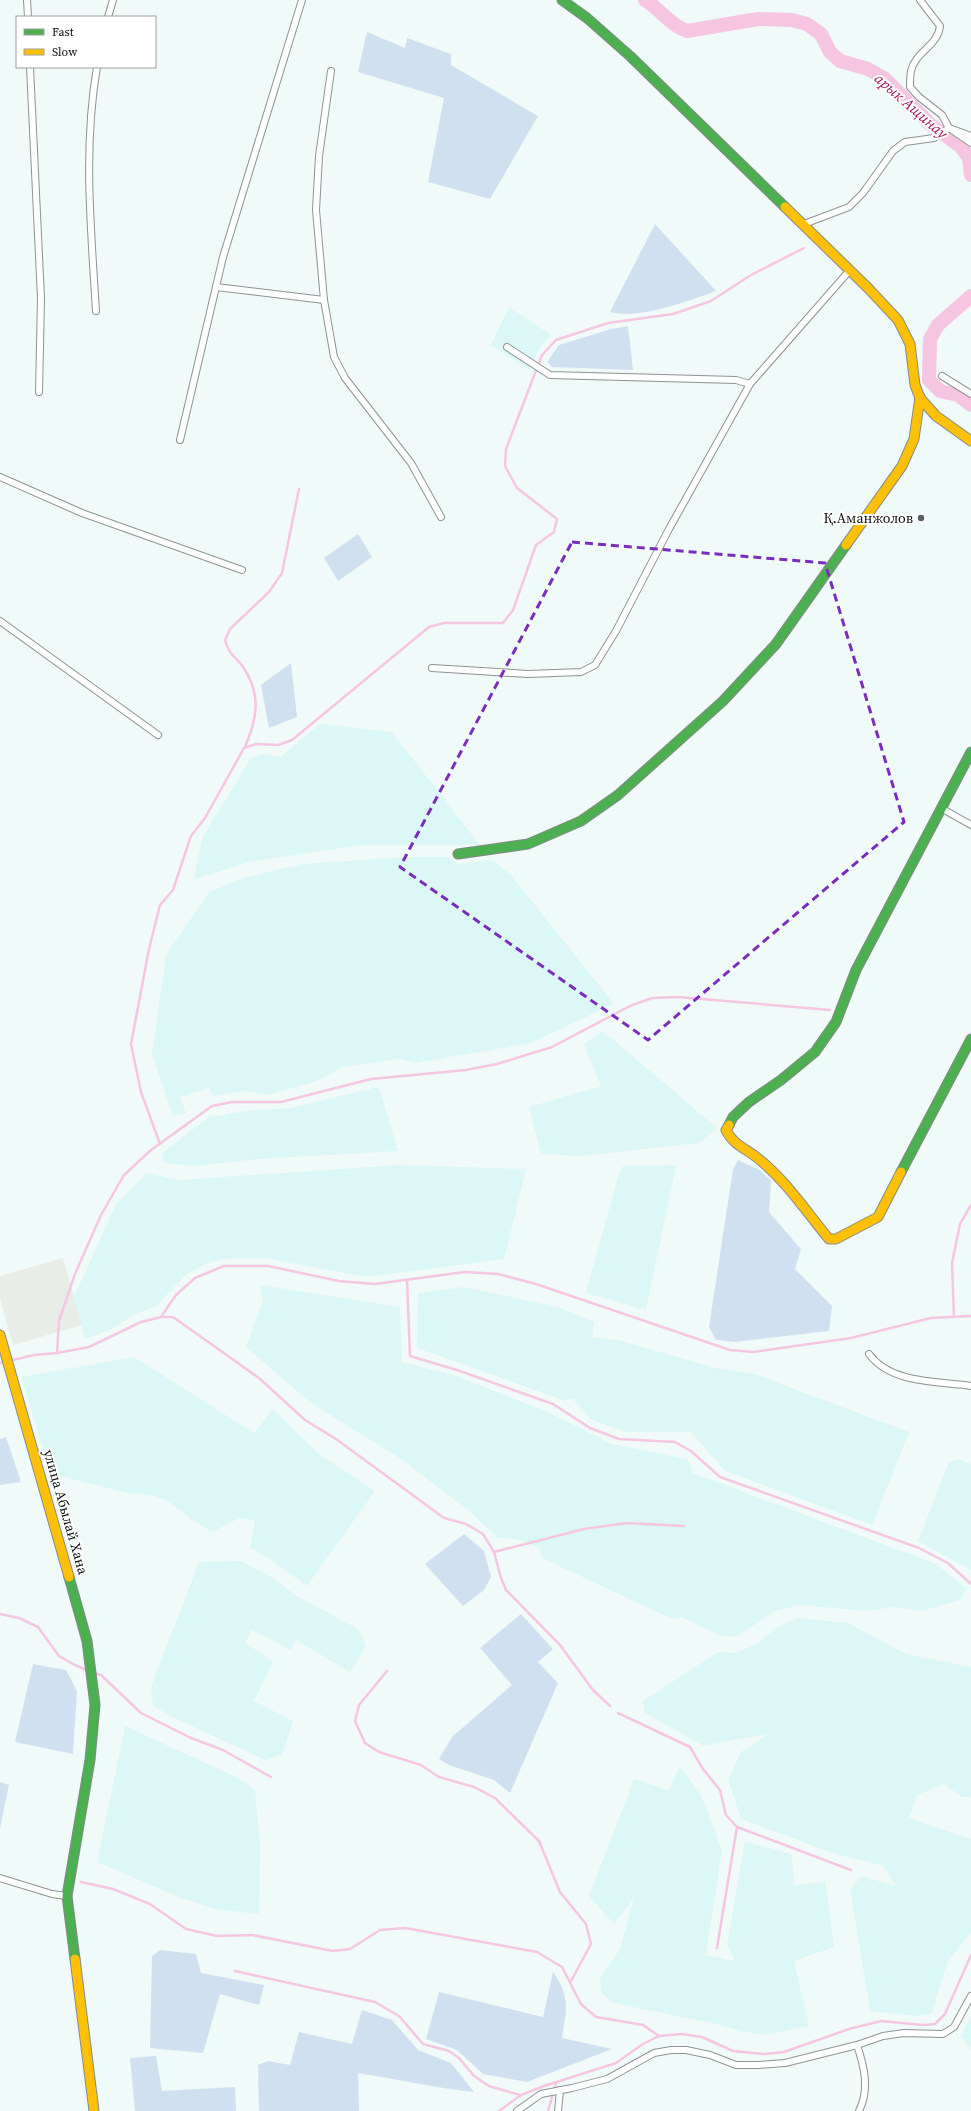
<svg xmlns="http://www.w3.org/2000/svg" width="971" height="2111" viewBox="0 0 971 2111" font-family="'Source Serif 4',serif">
<rect width="100%" height="100%" fill="#f0faf8"/>
<path fill="#e9ede7" d="M 63,1258 L 82,1325 L 13,1345 L 0,1298 L 0,1276 Z"/>
<g fill="#dcf8f6">
<path d="M 509,307 L 551,335 L 541,346 L 529,370 L 491,345 Z"/>
<path d="M 320,724 L 392,732 L 480,845 L 360,845 L 249,862 L 193,880 L 203,836 L 251,758 L 263,754 L 280,757 Z"/>
<path d="M 404,857 L 448,857 L 457,864 L 492,860 L 510,874 L 614,1004 L 528,1044 L 415,1063 L 400,1059 L 343,1067 L 317,1081 L 268,1095 L 244,1091 L 213,1096 L 209,1088 L 180,1097 L 186,1113 L 173,1116 L 152,1054 L 166,955 L 209,892 L 243,878 L 304,864 Z"/>
<path d="M 603,1031 L 717,1128 L 700,1143 L 580,1156 L 541,1154 L 529,1107 L 601,1086 L 584,1044 Z"/>
<path d="M 379,1087 L 398,1151 L 260,1159 L 192,1166 L 164,1163 L 162,1153 L 209,1117 L 246,1111 L 290,1108 Z"/>
<path d="M 398,1165 L 526,1169 L 504,1259 L 366,1277 L 265,1258 L 224,1259 L 205,1264 L 186,1275 L 156,1306 L 135,1314 L 112,1329 L 85,1339 L 74,1297 L 116,1204 L 147,1173 L 181,1180 Z"/>
<path d="M 676,1165 L 646,1310 L 586,1293 L 618,1177 L 623,1166 Z"/>
<path d="M 260,1285 L 400,1307 L 402,1362 L 454,1375 L 547,1412 L 612,1444 L 688,1459 L 693,1473 L 936,1564 L 967,1589 L 960,1600 L 922,1611 L 894,1607 L 866,1611 L 799,1605 L 775,1611 L 736,1637 L 721,1636 L 681,1617 L 672,1619 L 542,1558 L 540,1548 L 516,1539 L 498,1538 L 469,1511 L 404,1461 L 311,1403 L 246,1347 L 263,1300 Z"/>
<path d="M 464,1287 L 558,1307 L 594,1322 L 592,1337 L 618,1340 L 716,1368 L 755,1374 L 909,1432 L 872,1525 L 725,1471 L 691,1432 L 625,1432 L 590,1419 L 573,1399 L 563,1400 L 417,1348 L 418,1293 Z"/>
<path d="M 134,1357 L 254,1433 L 273,1409 L 319,1454 L 375,1491 L 307,1586 L 270,1559 L 250,1548 L 255,1520 L 239,1518 L 213,1532 L 195,1522 L 166,1500 L 150,1495 L 127,1493 L 51,1474 L 21,1377 Z"/>
<path d="M 958,1459 L 971,1464 L 971,1570 L 918,1541 L 949,1462 Z"/>
<path d="M 241,1561 L 273,1578 L 295,1595 L 358,1629 L 366,1646 L 350,1672 L 296,1640 L 291,1650 L 252,1630 L 245,1643 L 273,1661 L 254,1701 L 293,1721 L 282,1755 L 265,1760 L 168,1715 L 153,1705 L 151,1687 L 199,1562 Z"/>
<path d="M 798,1618 L 848,1623 L 906,1654 L 971,1667 L 971,1797 L 962,1797 L 944,1784 L 917,1795 L 909,1818 L 971,1839 L 971,1932 L 947,1963 L 932,2013 L 917,2016 L 870,2011 L 850,1889 L 862,1876 L 896,1886 L 883,1866 L 835,1854 L 741,1819 L 728,1779 L 741,1752 L 770,1733 L 704,1746 L 645,1713 L 643,1701 L 718,1652 L 736,1653 L 760,1642 L 776,1628 Z"/>
<path d="M 125,1726 L 236,1777 L 255,1790 L 260,1845 L 259,1914 L 214,1909 L 176,1896 L 97,1862 Z"/>
<path d="M 680,1766 L 701,1795 L 722,1850 L 706,1955 L 735,1961 L 727,1944 L 745,1842 L 792,1854 L 794,1886 L 825,1881 L 834,1947 L 794,1961 L 809,2026 L 765,2035 L 740,2031 L 716,2024 L 613,2003 L 601,1992 L 600,1978 L 620,1949 L 634,1898 L 614,1924 L 589,1896 L 634,1779 L 669,1790 Z"/>
<path d="M 971,2015 L 971,2050 L 961,2037 Z"/>
</g>
<g fill="#cfe1f0">
<path d="M 367,32 L 405,48 L 407,38 L 451,54 L 451,65 L 538,116 L 490,199 L 428,182 L 444,98 L 358,72 Z"/>
<path d="M 655,224 L 716,291 C 688,301 639,320 610,312 Z"/>
<path d="M 628,326 L 633,370 L 552,367 L 547,362 L 559,345 L 611,329 Z"/>
<path d="M 358,534 L 372,557 L 338,581 L 324,558 Z"/>
<path d="M 291,663 L 297,717 L 269,728 L 261,685 Z"/>
<path d="M 738,1160 L 758,1169 L 771,1180 L 769,1212 L 801,1249 L 795,1269 L 832,1306 L 829,1331 L 734,1342 L 716,1340 L 709,1327 L 733,1169 Z"/>
<path d="M 6,1437 L 21,1482 L 0,1485 L 0,1439 Z"/>
<path d="M 464,1534 L 484,1551 L 491,1577 L 484,1590 L 463,1606 L 425,1564 Z"/>
<path d="M 521,1614 L 553,1649 L 538,1662 L 558,1683 L 510,1793 L 494,1780 L 449,1765 L 439,1759 L 452,1737 L 512,1685 L 480,1648 Z"/>
<path d="M 33,1664 L 66,1670 L 77,1691 L 73,1754 L 15,1742 Z"/>
<path d="M 0,1782 L 9,1785 L 0,1828 Z"/>
<path d="M 160,1950 L 196,1954 L 201,1973 L 264,1985 L 259,2005 L 220,1994 L 203,2053 L 150,2048 L 152,1956 Z"/>
<path d="M 553,1972 C 571,1997 566,2010 562,2038 L 612,2049 L 527,2082 L 483,2074 L 457,2050 L 426,2039 L 439,1992 L 543,2017 Z"/>
<path d="M 362,2010 L 392,2020 L 418,2050 L 451,2063 L 474,2092 C 435,2088 397,2079 358,2073 L 359,2111 L 259,2111 L 258,2065 L 268,2061 L 290,2065 L 299,2032 L 352,2044 Z"/>
<path d="M 156,2056 L 162,2091 L 235,2087 L 236,2111 L 135,2111 L 130,2058 Z"/>
</g>
<g fill="none" stroke-linecap="round" stroke-linejoin="round">
<g stroke="#f6c5e2" stroke-width="2.5">
<path d="M 245,747 C 256,721 262,697 245,670 C 237,656 230,658 225,640 L 230,629 L 269,592 L 282,573 L 299,489"/>
<path d="M 160,1144 L 141,1092 L 131,1044 L 149,949 L 160,905 L 173,890 L 191,836 L 205,818 L 244,748 L 256,744 L 278,745 L 292,740 L 429,627 L 444,623 L 503,623 L 513,610 L 536,545 L 554,532 L 557,519 L 517,488 L 505,466 L 506,449 L 542,355 L 556,340 L 608,323 L 673,314 L 711,301 L 751,275 L 804,248"/>
<path d="M 407,1280 L 410,1356 L 457,1370 L 553,1404 L 590,1428 L 619,1439 L 675,1442 L 691,1451 L 720,1477 L 919,1548 L 948,1563 L 971,1584"/>
<path d="M 161,1317 L 176,1295 L 195,1278 L 224,1266 L 268,1266 L 339,1281 L 375,1284 L 465,1272 L 498,1274 L 536,1284 L 730,1350 L 754,1352 L 851,1338 L 931,1318 L 971,1316"/>
<path d="M 954,1317 L 952,1263 L 960,1224 L 971,1205"/>
<path d="M 57,1353 L 59,1321 L 75,1274 L 101,1215 L 124,1175 L 151,1150 L 212,1106 L 232,1102 L 281,1102 L 371,1079 L 466,1070 L 497,1064 L 552,1047 L 630,1006 L 652,998 L 678,997 L 830,1010"/>
<path d="M 0,1363 L 34,1355 L 57,1353 L 89,1347 L 141,1322 L 161,1317 L 173,1317 L 259,1378 L 305,1420 L 336,1439 L 444,1518 L 466,1524 L 483,1534 L 494,1552 L 501,1578 L 506,1590 L 560,1645 L 593,1690 L 610,1706"/>
<path d="M 494,1552 L 584,1529 L 627,1523 L 684,1526"/>
<path d="M 0,1614 L 19,1618 L 38,1627 L 59,1656 L 75,1665 L 89,1671"/>
<path d="M 387,1671 L 359,1705 L 355,1721 L 365,1743 L 379,1752 L 421,1765 L 439,1777 L 474,1787 L 495,1798 L 539,1841 L 560,1892 L 586,1924 L 591,1944 L 571,1981"/>
<path d="M 94,1673 L 101,1675 L 141,1713 L 191,1738 L 223,1750 L 271,1777"/>
<path d="M 618,1713 L 690,1747 L 703,1769 L 720,1790 L 726,1815 L 737,1827 L 851,1870"/>
<path d="M 81,1882 L 113,1889 L 150,1904 L 186,1929 L 217,1936 L 252,1935 L 333,1951 L 350,1949 L 380,1930 L 405,1928 L 537,1952 L 562,1967 L 581,2004 L 596,2017 L 643,2025 L 659,2036"/>
<path d="M 717,1948 L 737,1827"/>
<path d="M 235,1971 L 375,2002 L 399,2016 L 423,2044 L 449,2051 L 459,2058 L 474,2076 L 489,2086 L 520,2095"/>
<path d="M 499,2111 L 521,2095 L 544,2086 L 616,2063 L 643,2044 L 659,2036 L 682,2034 L 702,2037 L 733,2051 L 765,2054 L 784,2052 L 849,2029 L 881,2021 L 923,2025 L 935,2024 L 945,2014 L 971,1955"/>
<path d="M 548,2111 L 556,2083"/>
</g>
<g stroke="#f6c5e2" stroke-width="14">
<path d="M 645,0 C 660,9 670,25 687,31 L 758,19 L 792,20 L 807,24 L 821,34 L 830,52 L 840,61 L 868,69 L 884,78 L 930,124 L 961,147 L 969,158 L 971,175"/>
<path d="M 971,296 L 938,325 L 930,339 L 929,380 L 940,391 L 958,395 L 971,405"/>
</g>
<g stroke="#8f9392" stroke-width="8">
<g id="street">
<path d="M 27,0 L 28,17"/>
<path d="M 920,0 L 940,26 C 938,46 915,52 911,71 C 910,76 910,82 910,87 L 919,97 L 942,115 L 949,128 L 971,143"/>
<path d="M 108,17 L 113,0"/>
<path d="M 30,67 L 41,298 L 39,392"/>
<path d="M 331,71 L 319,156 L 316,210 L 324,300 L 334,357 L 345,378 L 411,463 L 441,517"/>
<path d="M 804,224 L 849,207 L 863,193 L 893,151 L 905,142 L 934,138 L 949,128 L 971,136"/>
<path d="M 216,287 L 324,300"/>
<path d="M 96,311 C 91,229 83,148 97,67"/>
<path d="M 507,347 L 550,375 L 736,380 L 750,384"/>
<path d="M 942,376 L 971,394"/>
<path d="M 180,440 L 223,257 L 302,0"/>
<path d="M 0,477 L 82,513 L 242,570"/>
<path d="M 0,621 L 158,735"/>
<path d="M 432,668 L 528,674 L 581,672 L 595,665 L 616,631 L 669,529 L 750,384 L 850,270"/>
<path d="M 941,808 L 971,825"/>
<path d="M 869,1354 C 891,1384 937,1381 971,1386"/>
<path d="M 0,1878 L 52,1894 L 67,1896"/>
<path d="M 857,2045 C 864,2066 870,2089 859,2111"/>
<path d="M 517,2111 L 541,2094 L 572,2088 L 607,2079 L 654,2053 L 671,2050 L 686,2050 L 710,2055 L 736,2065 L 758,2065 L 785,2063 L 857,2045 L 883,2036 L 904,2033 L 943,2034 L 954,2027 L 971,1996"/>
<path d="M 558,2111 L 560,2090"/>
</g>
</g>
<g stroke="#858a89" stroke-width="11">
<g id="fast">
<path d="M 562,0 L 587,18 L 630,56 L 785,207"/>
<path d="M 458,854 L 528,844 L 581,821 L 618,795 L 723,701 L 776,644 L 846,545"/>
<path d="M 729,1125 L 733,1117 L 749,1102 L 781,1080 L 815,1052 L 836,1022 L 856,970 L 971,752"/>
<path d="M 901,1172 L 971,1039"/>
<path d="M 69,1577 L 87,1641 L 95,1705 L 90,1760 L 67,1896 L 75,1959"/>
</g>
</g>
<g stroke="#858a89" stroke-width="11">
<g id="slow">
<path d="M 785,207 L 868,288 L 898,320 L 910,344 L 915,385 L 920,398 L 936,416 L 971,441"/>
<path d="M 846,545 L 902,466 L 914,439 L 920,397"/>
<path d="M 729,1125 L 726,1130 C 732,1143 744,1148 755,1156 C 785,1179 805,1210 829,1239 L 836,1239 L 878,1217 L 901,1172"/>
<path d="M 0,1335 L 69,1577"/>
<path d="M 75,1959 L 94,2111"/>
</g>
</g>
<use href="#street" stroke="#fdfefe" stroke-width="6"/>
<use href="#fast" stroke="#4caf50" stroke-width="9"/>
<use href="#slow" stroke="#ffc107" stroke-width="9"/>
</g>
<path fill="none" stroke="#7b2cbf" stroke-width="3" stroke-dasharray="8 5" stroke-linejoin="round" d="M 572,542 L 825,563 L 904,822 L 648,1040 L 400,867 Z"/>
<circle fill="#5c5f5f" stroke="#fff" stroke-width="1.5" cx="921" cy="518" r="4"/>
<g text-anchor="middle" stroke-width="4" stroke-linejoin="round" paint-order="stroke">
<g font-size="14" fill="#0c0c0c" stroke="#fff" text-anchor="end">
<text x="913" y="523">Қ.Аманжолов</text>
</g>
<g font-size="14" fill="#0c0c0c" stroke="#fff">
<text transform="translate(66 1512) rotate(74)" y="5">улица Абылай Хана</text>
</g>
<g font-size="15" font-style="italic" fill="#a2125a" stroke="#fff">
<text transform="translate(911 106) rotate(41)" y="5">арык Ащинау</text>
</g>
</g>
<rect x="16" y="16" width="140" height="52" fill="#ffffff" stroke="#9e9e9e"/>
<rect x="24" y="29" width="20" height="6" fill="#4caf50" stroke="#9e9e9e"/>
<text x="52" y="36" font-size="12" fill="#0c0c0c">Fast</text>
<rect x="24" y="49" width="20" height="6" fill="#ffc107" stroke="#9e9e9e"/>
<text x="52" y="56" font-size="12" fill="#0c0c0c">Slow</text>
</svg>
